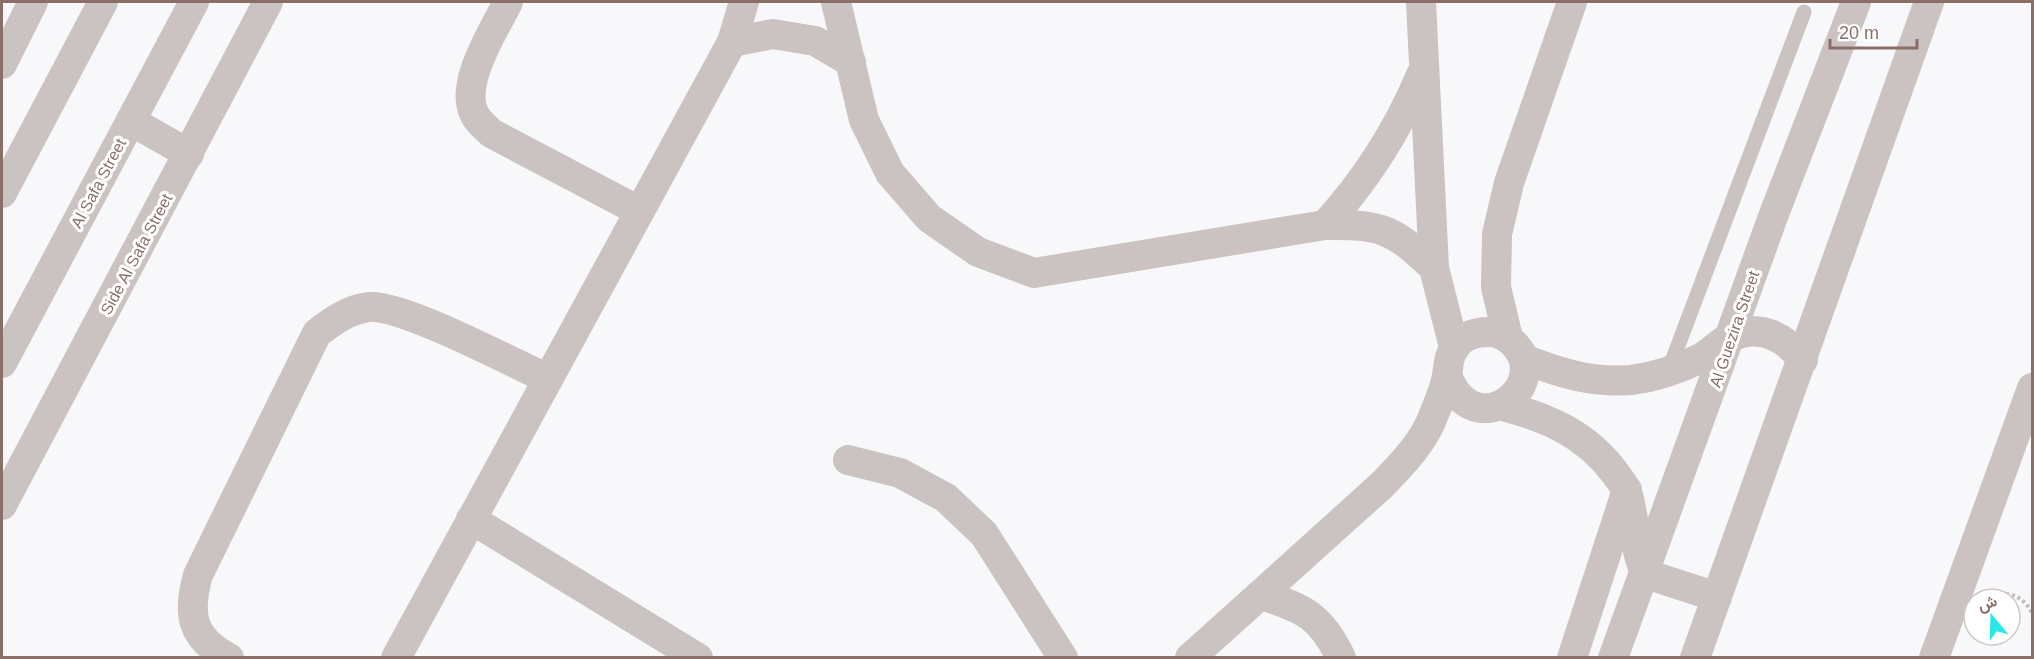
<svg xmlns="http://www.w3.org/2000/svg" width="2034" height="659" viewBox="0 0 2034 659" font-family="Helvetica,Vazirmatn,sans-serif">
<rect width="100%" height="100%" fill="#f8f8fa"/>
<g fill="none" stroke-linecap="round" stroke-linejoin="round">
<path stroke="#c2bdbb" stroke-width="4" stroke-dasharray="3 3" stroke-linecap="butt" d="M 1988,595 C 2009,592 2022,594 2032,613"/>
<path stroke="#cac3c1" stroke-width="15" d="M 1668,372 L 1804,12"/>
<g stroke="#cac3c1" stroke-width="30">
<path d="M 508,2 C 494,30 458,85 475,115 C 478,122 486,127 491,133 L 639,211"/>
<path d="M 836,2 L 864,120 L 890,173 L 929,218 L 978,252 L 1034,273 L 1325,225 C 1382,224 1393,229 1434,268"/>
<path d="M 1421,2 L 1434,268 L 1454,347"/>
<path d="M 732,42 L 773,34 L 815,41 L 851,62"/>
<path d="M 2,64 L 33,2"/>
<path d="M 131,121 L 189,154"/>
<path d="M 2,193 L 103,2"/>
<path d="M 1325,225 C 1367,179 1397,132 1421,75"/>
<path d="M 1508,338 L 1496,287 L 1497,234 L 1509,183 L 1572,2"/>
<path d="M 1524,359 C 1559,373 1592,383 1631,380 C 1655,377 1679,369 1701,358 C 1712,352 1720,342 1731,337 C 1760,323 1785,337 1803,360"/>
<path d="M 2,363 L 194,2"/>
<path d="M 1502,406 C 1547,417 1586,434 1615,473 C 1619,479 1625,485 1627,492 C 1636,519 1633,549 1646,574 L 1717,597"/>
<path d="M 848,460 L 900,473 L 946,498 L 984,534 L 1063,658"/>
<path d="M 2,505 L 268,2"/>
<path d="M 471,519 L 698,658"/>
<path d="M 1261,595 C 1304,608 1321,616 1341,658"/>
<path d="M 229,658 C 191,638 187,614 198,575 L 317,333 C 333,321 349,309 370,307 C 404,305 511,362 548,379"/>
<path d="M 396,658 L 732,42 L 744,2"/>
<path d="M 1190,658 L 1383,484 C 1403,463 1424,442 1434,414 C 1439,402 1445,388 1447,375 C 1449,365 1448,357 1454,349 C 1461,336 1476,332 1489,332 C 1498,332 1507,337 1513,343 C 1555,384 1474,448 1447,375"/>
<path d="M 1572,658 L 1627,490"/>
<path d="M 1613,658 L 1774,214 L 1856,2"/>
<path d="M 1695,658 L 1929,2"/>
<path d="M 1934,658 L 2032,388"/>
</g>
</g>
<g text-anchor="middle" stroke-width="6" stroke-linejoin="round" paint-order="stroke">
<g font-size="16" fill="#8a6f68" stroke="#fff">
<text transform="translate(98 183) rotate(-62)" y="6">Al Safa Street</text>
<text transform="translate(136 254) rotate(-62)" y="6">Side Al Safa Street</text>
<text transform="translate(1734 329) rotate(-71)" y="6">Al Guezira Street</text>
</g>
</g>
<rect width="2034" height="659" fill="none" stroke="#8a6f68" stroke-width="6"/>
<g transform="translate(1992 617) rotate(341)"><circle r="28" fill="#ffffff" stroke="#d0c5c3" stroke-width="1.5"/>
<path d="M0-4.5L10 22L0 15L-10 22Z" fill="#29e8e9"/>
<text y="-9" font-size="16" font-weight="bold" text-anchor="middle" fill="#8a6f68">ش</text>
</g>
<path d="M1830 39v9h87v-9" fill="none" stroke="#8a6f68" stroke-width="3"/>
<text x="1839" y="39" font-size="18" fill="#8a6f68" stroke="#ffffff" stroke-width="4.5" paint-order="stroke">20 m</text>
</svg>
